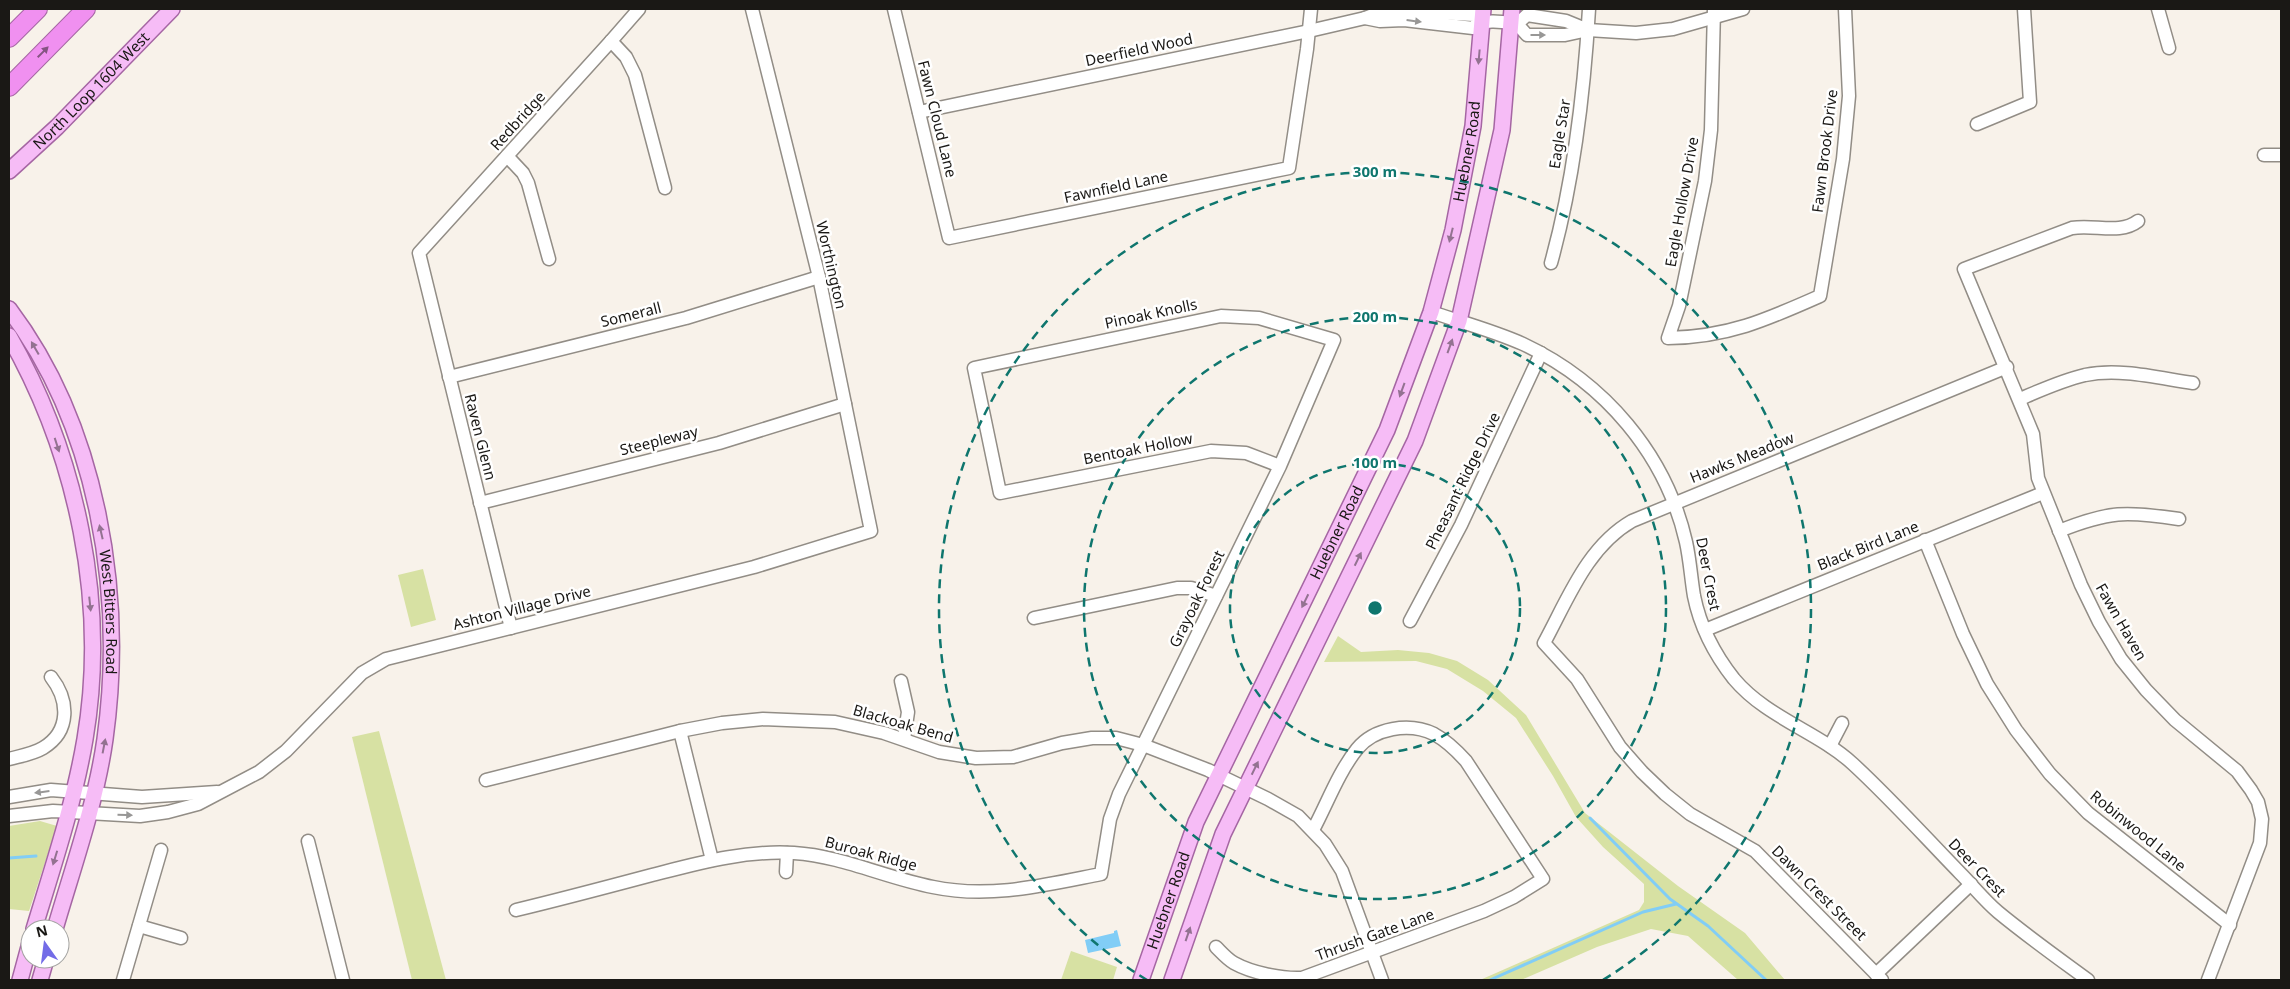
<svg xmlns="http://www.w3.org/2000/svg" width="2290" height="989" viewBox="0 0 2290 989" font-family="'Noto Sans',sans-serif">
<rect width="100%" height="100%" fill="#f8f2ea"/>
<g fill="#d7e1a3">
<path d="M 423,569 L 436,620 L 411,627 L 398,575 Z"/>
<path d="M 1338,636 L 1361,652 L 1398,650 L 1429,653 L 1457,661 L 1488,680 L 1526,715 L 1585,813 L 1678,886 L 1745,933 L 1785,980 L 1738,980 L 1688,936 L 1651,929 L 1597,947 L 1521,980 L 1480,980 L 1639,910 L 1644,902 L 1644,884 L 1603,847 L 1576,817 L 1553,776 L 1516,718 L 1483,691 L 1447,669 L 1416,661 L 1324,662 Z"/>
<path d="M 379,731 L 446,980 L 412,980 L 352,737 Z"/>
<path d="M 40,821 L 57,826 L 29,911 L 9,909 L 9,826 Z"/>
<path d="M 1071,951 L 1117,967 L 1113,980 L 1061,980 Z"/>
</g>
<path fill="#81cdf6" d="M 1117,930 L 1121,946 L 1088,953 L 1085,940 L 1114,933 L 1114,931 Z"/>
<g fill="none" stroke-linecap="round" stroke-linejoin="round">
<g stroke="#81cdf6" stroke-width="3">
<path d="M 1590,818 L 1670,899 L 1708,926 L 1766,980"/>
<path d="M 9,858 L 36,856"/>
<path d="M 1490,980 L 1643,912 L 1676,904"/>
</g>
<g stroke="#928d86" stroke-width="15">
<g id="minor">
<path d="M 894,9 L 949,238 L 1289,168 L 1307,49 L 1311,9"/>
<path d="M 1714,9 L 1711,130 L 1705,181 L 1679,306 L 1668,338 C 1728,337 1766,320 1820,296 L 1843,159 L 1849,96 L 1845,9"/>
<path d="M 2158,9 L 2169,48"/>
<path d="M 1365,18 L 1380,21 L 1404,20 L 1473,28 C 1484,18 1503,22 1517,24 L 1527,35 L 1565,35 L 1588,30 L 1636,33 L 1673,29 L 1743,9"/>
<path d="M 1517,24 L 1527,15 L 1566,21 L 1588,30"/>
<path d="M 611,41 L 626,57 L 635,75 L 665,188"/>
<path d="M 919,112 L 1309,31 L 1365,18 L 1385,10 L 1474,15 L 1479,23"/>
<path d="M 1977,124 L 2030,102 L 2024,9"/>
<path d="M 2264,155 L 2281,155"/>
<path d="M 507,156 L 523,173 L 528,183 L 549,259"/>
<path d="M 2138,221 C 2120,235 2094,224 2072,228 L 1964,269 L 2033,434 L 2038,478 L 2081,585 L 2099,622 L 2121,659 L 2146,690 L 2175,720 L 2237,771 L 2251,790 L 2258,802 L 2262,819 L 2260,843 L 2208,980"/>
<path d="M 1551,263 C 1574,180 1584,95 1589,9"/>
<path d="M 1431,312 C 1461,322 1494,331 1523,344 C 1604,382 1666,454 1686,542 C 1690,560 1691,578 1694,596 C 1700,626 1715,655 1734,679 C 1767,718 1817,731 1853,764 C 1891,799 1925,837 1960,873 C 1973,886 1984,900 1998,912 C 2027,936 2058,958 2088,980"/>
<path d="M 449,377 L 686,318 L 819,277"/>
<path d="M 2020,399 C 2041,390 2063,380 2085,375 C 2120,368 2158,378 2193,383"/>
<path d="M 480,503 L 719,443 L 845,404"/>
<path d="M 2059,531 C 2109,511 2126,511 2179,519"/>
<path d="M 1925,540 L 1963,634 L 1987,684 L 2016,730 L 2050,774 L 2088,813 L 2230,925"/>
<path d="M 1034,618 L 1177,588 L 1191,588 L 1216,596"/>
<path d="M 1410,621 L 1461,525 L 1541,353"/>
<path d="M 511,628 L 419,253 L 611,41 L 639,9"/>
<path d="M 1705,630 L 2043,493"/>
<path d="M 901,681 L 908,712 L 904,739"/>
<path d="M 680,731 L 712,860"/>
<path d="M 1830,746 L 1842,723"/>
<path d="M 9,759 C 20,756 33,754 43,748 C 71,731 69,700 51,677"/>
<path d="M 486,780 L 680,731 L 722,723 L 763,719 L 835,722 L 884,733 L 939,752 L 976,758 L 1013,757 L 1062,743 L 1092,738 L 1116,738 L 1143,745 L 1208,770 L 1268,799 L 1298,816 L 1325,844 L 1342,871 L 1382,980"/>
<path d="M 9,797 L 51,790 L 142,797 L 217,792"/>
<path d="M 9,816 L 53,811 L 140,816 L 168,812 L 198,804 L 259,772 L 286,751 L 362,673 L 386,659 L 754,567 L 871,531 L 819,277 L 752,9"/>
<path d="M 308,841 L 343,980"/>
<path d="M 786,872 L 787,853"/>
<path d="M 516,910 C 562,899 607,887 652,875 C 699,863 745,850 794,853 C 842,856 886,878 933,887 C 990,899 1045,885 1101,874 L 1110,819 L 1119,794 L 1280,466 L 1334,340 L 1259,318 L 1221,316 L 974,368 L 1000,493 L 1211,451 L 1246,453 L 1280,466"/>
<path d="M 139,926 L 181,938"/>
<path d="M 1216,947 C 1222,953 1227,959 1234,963 C 1252,973 1282,979 1302,978 L 1484,911 L 1514,897 L 1543,879 L 1466,761 C 1457,751 1447,741 1434,734 C 1409,722 1374,728 1357,749 C 1338,773 1327,804 1313,830"/>
<path d="M 1876,974 L 1971,884"/>
<path d="M 123,980 L 161,850"/>
<path d="M 1882,980 L 1755,851 L 1690,814 L 1665,794 L 1642,772 L 1620,747 L 1577,679 L 1544,643 C 1568,599 1587,547 1632,521 L 2007,367"/>
</g>
</g>
<g stroke="#a566a3" stroke-width="18">
<g id="major">
<path id="s1" d="M 9,171 L 57,127 L 172,9"/>
<path id="s2" d="M 9,309 C 98,427 125,594 105,739 C 96,803 73,867 55,929"/>
<path d="M 9,336 C 77,455 108,603 85,739 C 74,804 53,866 34,929"/>
<path d="M 20,980 L 30,943"/>
<path d="M 40,980 L 46,959"/>
<path id="s3" d="M 1141,980 L 1196,822 L 1387,430 L 1431,312 L 1453,230 L 1473,126 L 1483,9"/>
<path d="M 1172,980 L 1223,834 L 1415,441 L 1459,321 L 1502,130 L 1512,9"/>
</g>
</g>
<g stroke="#a566a3" stroke-width="20">
<g id="highway">
<path d="M 9,38 L 38,9"/>
<path d="M 9,87 L 86,9"/>
</g>
</g>
<use href="#minor" stroke="#fff" stroke-width="12"/>
<use href="#major" stroke="#f6bcf6" stroke-width="15"/>
<use href="#highway" stroke="#f090f0" stroke-width="18"/>
</g>
<defs><path id="oneway-solid" d="M-6-.8H1V-3.2L6.5 0L1 3.2V.8H-6Z" transform="scale(1.25)"/></defs>
<g fill="#989796">
<use href="#oneway-solid" transform="translate(1414 21) rotate(7)"/>
<use href="#oneway-solid" transform="translate(1538 35)"/>
<use href="#oneway-solid" transform="translate(42 792) rotate(173)"/>
<use href="#oneway-solid" transform="translate(125 815) rotate(2)"/>
</g>
<use fill="#855482" href="#oneway-solid" transform="translate(43 52) rotate(-45)"/>
<g fill="#937291">
<use href="#oneway-solid" transform="translate(1479 57) rotate(95)"/>
<use href="#oneway-solid" transform="translate(1451 235) rotate(104)"/>
<use href="#oneway-solid" transform="translate(1450 346) rotate(-70)"/>
<use href="#oneway-solid" transform="translate(35 348) rotate(-120)"/>
<use href="#oneway-solid" transform="translate(1402 390) rotate(110)"/>
<use href="#oneway-solid" transform="translate(57 445) rotate(72)"/>
<use href="#oneway-solid" transform="translate(101 532) rotate(-103)"/>
<use href="#oneway-solid" transform="translate(1358 559) rotate(-64)"/>
<use href="#oneway-solid" transform="translate(1305 601) rotate(116)"/>
<use href="#oneway-solid" transform="translate(90 604) rotate(84)"/>
<use href="#oneway-solid" transform="translate(104 746) rotate(-79)"/>
<use href="#oneway-solid" transform="translate(1255 768) rotate(-64)"/>
<use href="#oneway-solid" transform="translate(55 858) rotate(107)"/>
<use href="#oneway-solid" transform="translate(1188 934) rotate(-71)"/>
</g>
<g fill="none" stroke="#0f766e" stroke-width="2.5" stroke-dasharray="9 6">
<circle cx="1375" cy="608" r="145"/>
<circle cx="1375" cy="608" r="291"/>
<path d="M1147 980A436 436 0 1 1 1603 980"/>
</g>
<g text-anchor="middle" stroke-width="5" stroke-linejoin="round" paint-order="stroke">
<g font-size="15" fill="#1a1815" stroke="#fff">
<text transform="translate(1139 50) rotate(-12)" y="5">Deerfield Wood</text>
<text dy="5" stroke="none"><textPath href="#s1" startOffset="115">North Loop 1604 West</textPath></text>
<text transform="translate(937 119) rotate(76)" y="5">Fawn Cloud Lane</text>
<text transform="translate(518 121) rotate(-48)" y="5">Redbridge</text>
<text transform="translate(1560 134) rotate(-81)" y="5">Eagle Star</text>
<text transform="translate(1825 151) rotate(-83)" y="5">Fawn Brook Drive</text>
<text dy="5" stroke="none"><textPath href="#s3" startOffset="894">Huebner Road</textPath></text>
<text transform="translate(1116 187) rotate(-12)" y="5">Fawnfield Lane</text>
<text transform="translate(1682 202) rotate(-80)" y="5">Eagle Hollow Drive</text>
<text transform="translate(831 265) rotate(77)" y="5">Worthington</text>
<text transform="translate(1151 314) rotate(-12)" y="5">Pinoak Knolls</text>
<text transform="translate(631 315) rotate(-14)" y="5">Somerall</text>
<text transform="translate(480 437) rotate(76)" y="5">Raven Glenn</text>
<text transform="translate(659 441) rotate(-14)" y="5">Steepleway</text>
<text transform="translate(1138 449) rotate(-11)" y="5">Bentoak Hollow</text>
<text transform="translate(1742 458) rotate(-22)" y="5">Hawks Meadow</text>
<text transform="translate(1463 481) rotate(-64)" y="5">Pheasant Ridge Drive</text>
<text dy="5" stroke="none"><textPath href="#s3" startOffset="489">Huebner Road</textPath></text>
<text transform="translate(1868 546) rotate(-22)" y="5">Black Bird Lane</text>
<text transform="translate(1708 574) rotate(79)" y="5">Deer Crest</text>
<text transform="translate(1197 599) rotate(-64)" y="5">Grayoak Forest</text>
<text transform="translate(522 608) rotate(-14)" y="5">Ashton Village Drive</text>
<text dy="5" stroke="none"><textPath href="#s2" startOffset="324">West Bitters Road</textPath></text>
<text transform="translate(2121 622) rotate(60)" y="5">Fawn Haven</text>
<text transform="translate(903 724) rotate(16)" y="5">Blackoak Bend</text>
<text transform="translate(2138 831) rotate(39)" y="5">Robinwood Lane</text>
<text transform="translate(871 854) rotate(15)" y="5">Buroak Ridge</text>
<text transform="translate(1977 868) rotate(46)" y="5">Deer Crest</text>
<text transform="translate(1819 893) rotate(45)" y="5">Dawn Crest Street</text>
<text dy="5" stroke="none"><textPath href="#s3" startOffset="84">Huebner Road</textPath></text>
<text transform="translate(1375 935) rotate(-20)" y="5">Thrush Gate Lane</text>
</g>
</g>
<circle cx="1375" cy="608" r="8" fill="#0f766e" stroke="#fff" stroke-width="2.5"/>
<g font-size="15" text-anchor="middle" font-weight="bold" fill="#0f766e" stroke="#fff" stroke-width="5" stroke-linejoin="round" paint-order="stroke">
<text x="1375" y="177">300 m</text>
<text x="1375" y="322">200 m</text>
<text x="1375" y="468">100 m</text>
</g>
<rect width="2290" height="989" fill="none" stroke="#1a1815" stroke-width="20"/>
<g transform="translate(45 944) rotate(346)"><circle r="24" fill="#ffffff" stroke="#a3a3a1"/>
<path d="M0-4L9 19L0 12L-9 19Z" fill="#736ce7"/>
<text y="-8" font-size="14" font-weight="bold" text-anchor="middle" fill="#1a1815">N</text>
</g>
</svg>
